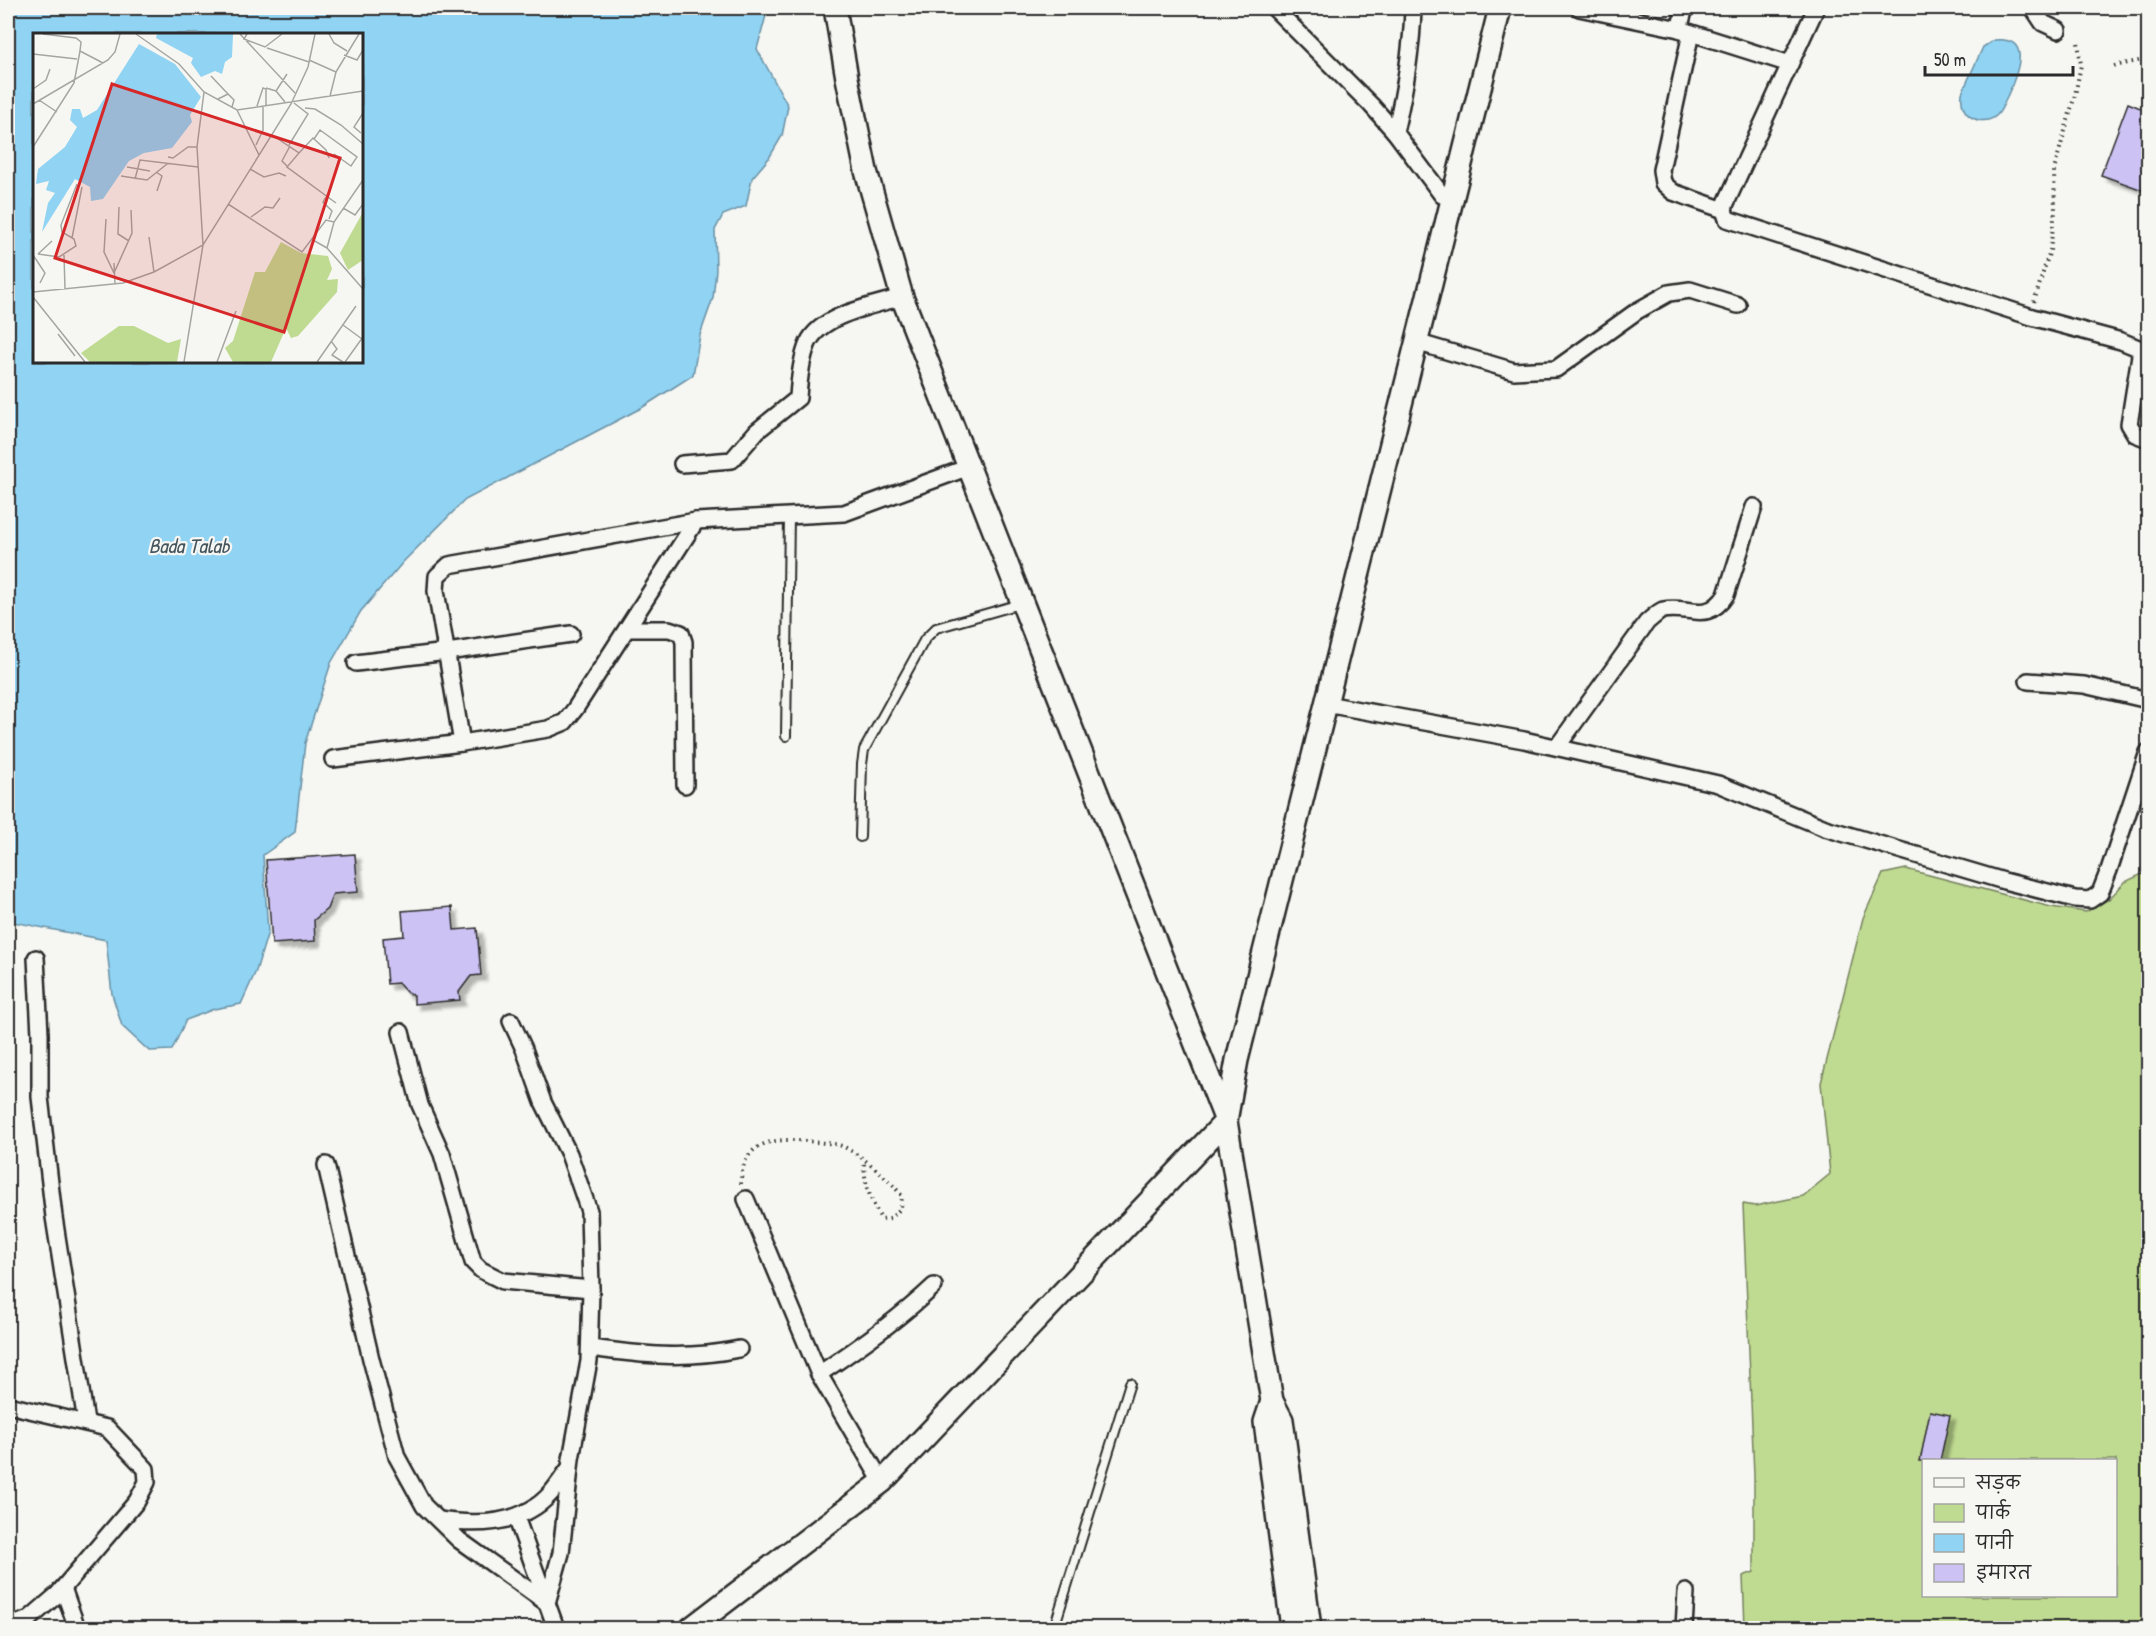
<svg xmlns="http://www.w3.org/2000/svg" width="2156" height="1636" viewBox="0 0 2156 1636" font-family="'Patrick Hand','Playpen Sans Deva',sans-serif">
<defs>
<filter id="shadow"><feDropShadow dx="5.5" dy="5.5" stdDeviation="1.5" flood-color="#0004"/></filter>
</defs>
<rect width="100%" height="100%" fill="#f6f6f2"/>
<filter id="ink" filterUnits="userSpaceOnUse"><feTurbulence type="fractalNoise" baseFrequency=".0167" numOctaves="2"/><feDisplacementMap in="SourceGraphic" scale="12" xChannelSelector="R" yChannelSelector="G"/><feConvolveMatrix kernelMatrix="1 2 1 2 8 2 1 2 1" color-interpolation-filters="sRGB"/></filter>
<g filter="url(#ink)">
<path fill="#bfda91" stroke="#75825e" stroke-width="1.5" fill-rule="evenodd" d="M 1906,869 L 2051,907 L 2086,912 L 2109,899 L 2125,882 L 2144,873 L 2148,875 L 2148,1628 L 1745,1628 L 1743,1576 L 1754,1572 L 1754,1475 L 1743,1204 L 1755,1206 L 1803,1196 L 1830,1174 L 1821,1083 L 1863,918 L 1883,874 ZM 1924,1460 L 2116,1460 L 2116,1596 L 1924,1596 Z"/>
<g fill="#91d3f3" stroke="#6890a3" stroke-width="1.5" fill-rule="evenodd">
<path d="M 8,8 L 768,8 L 757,49 L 788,106 L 782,136 L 769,158 L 752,178 L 746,206 L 723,215 L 715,230 L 716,270 L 713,298 L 700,335 L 693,375 L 643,407 L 465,500 L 404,561 L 361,611 L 331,663 L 305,743 L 295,832 L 263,855 L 268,932 L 256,971 L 241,1004 L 214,1009 L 186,1020 L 172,1050 L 149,1051 L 122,1026 L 112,994 L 106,940 L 8,921 ZM 34,34 L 362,34 L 362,362 L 34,362 Z"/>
<path d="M 1994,40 C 2032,36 2018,71 2010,90 C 2006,98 2003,109 1997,115 C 1990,122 1979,122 1971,117 C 1962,111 1961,102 1962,93 L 1983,47 Z"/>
</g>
<g fill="#ccc2f4" stroke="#2b2b2b" stroke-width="1.5" filter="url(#shadow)">
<path d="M 2128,103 L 2148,111 L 2148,192 L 2101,175 Z"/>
<path d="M 355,854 L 358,892 L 333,894 L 327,909 L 314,920 L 315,941 L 272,944 L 266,860 Z"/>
<path d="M 452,907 L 454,930 L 477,928 L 481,975 L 471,976 L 459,992 L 460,1000 L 414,1004 L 414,995 L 407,993 L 398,983 L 387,984 L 383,938 L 404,936 L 402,911 Z"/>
<path d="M 1930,1411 L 1950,1415 L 1940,1461 L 1920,1461 Z"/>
</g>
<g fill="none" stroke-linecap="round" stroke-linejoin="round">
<g stroke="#2b2b2b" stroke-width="12">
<g id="lane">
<path d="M 786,736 L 789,516"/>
<path d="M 860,837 L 862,764 L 864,750 L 925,639 L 936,628 L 1020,604"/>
<path d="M 1054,1628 L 1130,1383"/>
</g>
</g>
<g stroke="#2b2b2b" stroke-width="20">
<g id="street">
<path d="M 1274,8 L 1371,105 L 1395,132 L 1442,195 L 1452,200"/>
<path d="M 1579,8 L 1679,29 L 1790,64 L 1726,203 L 1724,210 L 1727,219 L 2032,317 L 2121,341 L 2148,352"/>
<path d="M 2033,8 L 2043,23 L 2058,30"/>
<path d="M 1679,29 L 1685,8"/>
<path d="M 1691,33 L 1661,170 L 1663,183 L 1673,192 L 1724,210"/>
<path d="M 1790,64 L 1816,8"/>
<path d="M 1395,132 C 1405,90 1412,50 1413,8"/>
<path d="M 1416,342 L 1514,371 L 1556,369 L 1637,311 L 1669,293 L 1690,290 L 1738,305"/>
<path d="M 2141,349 L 2129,424 L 2135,434 L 2148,439"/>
<path d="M 682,464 L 732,460 L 757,431 L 798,398 C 799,381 801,359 808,343 C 822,314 873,306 902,297"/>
<path d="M 627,629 L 669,629 L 681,633 L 684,642 L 685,785"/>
<path d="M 356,663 L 447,652 L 571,634"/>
<path d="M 2028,681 L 2084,685 L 2148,700"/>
<path d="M 1326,704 L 1524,740 L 1718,784 L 1825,828 L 2004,881 L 2075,899 L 2090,900 L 2100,893 L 2109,870 L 2148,752"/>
<path d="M 462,743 L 436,591 L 437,576 L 449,565 L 696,521 L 844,513 L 969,467"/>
<path d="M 1557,747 L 1647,622 C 1652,618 1658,612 1663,610 C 1690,605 1707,624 1726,595 L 1754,507"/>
<path d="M 333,759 L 462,743 L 548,729 L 565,722 L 575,709 L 696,521"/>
<path d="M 36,958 L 40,1034 L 40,1097 L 54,1217 L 86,1422"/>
<path d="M 401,1032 L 420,1105 L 442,1154 L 473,1262 L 481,1270 L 503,1281 L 591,1289"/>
<path d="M 326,1165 L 371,1359 L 397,1457 L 424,1506 L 459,1540 L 547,1603 L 561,1553 L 571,1459 L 589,1361 L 591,1289 L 589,1211 L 569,1154 L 543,1102 L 524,1049 L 511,1021"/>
<path d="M 746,1199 L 819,1374 L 882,1482"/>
<path d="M 590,1348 C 642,1355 686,1360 739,1349"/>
<path d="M 819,1374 C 860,1347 899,1319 934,1286"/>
<path d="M 8,1405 L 107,1428 L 146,1469 L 147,1482 L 137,1501 L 57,1595 L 29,1619 L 8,1627"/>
<path d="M 516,1517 L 556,1628"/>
<path d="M 439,1520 C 478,1526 523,1525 551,1493 C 557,1486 563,1477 568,1470"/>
<path d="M 63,1588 L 77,1628"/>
<path d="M 1684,1628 L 1686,1592"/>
</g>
</g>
<g stroke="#2b2b2b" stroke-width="26">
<g id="secondary">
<path d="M 835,8 L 847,78 L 866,171 L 902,297 L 1226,1121 L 1272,1401 L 1282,1420 L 1310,1628"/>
<path d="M 1272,1401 L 1265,1422 L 1292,1628"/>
<path d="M 691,1628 L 882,1482 L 1226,1121 L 1237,1060 L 1500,8"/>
</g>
</g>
<g stroke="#2b2b2b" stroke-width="4" stroke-dasharray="1.5 4.5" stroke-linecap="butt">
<path d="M 2114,66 L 2148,59"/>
<path d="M 2034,302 L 2050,250 L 2055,211 L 2054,170 L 2075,95 L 2081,65 L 2078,42"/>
<path d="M 741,1184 C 741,1138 779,1137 815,1142 C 823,1143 834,1143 842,1146 C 862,1155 889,1179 902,1196 L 901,1208 L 891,1218 L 881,1219 C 870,1199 864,1183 864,1161"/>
</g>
<use href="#lane" stroke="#f6f6f2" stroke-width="8"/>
<use href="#street" stroke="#f6f6f2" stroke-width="15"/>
<use href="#secondary" stroke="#f6f6f2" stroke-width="21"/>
</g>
</g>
<g text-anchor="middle" stroke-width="4.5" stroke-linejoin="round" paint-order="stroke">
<g font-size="21" font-style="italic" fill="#44555d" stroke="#f6f6f2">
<text x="189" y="553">Bada Talab</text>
</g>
</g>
<g transform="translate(33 33)">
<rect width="330" height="330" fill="#f6f6f2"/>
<path d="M 330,179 L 330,227 L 315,237 L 307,220 ZM 248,209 L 268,220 L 295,223 L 299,236 L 294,247 L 305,246 L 304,259 L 265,303 L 258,305 L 253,295 L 238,329 L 200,329 L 192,315 L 200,308 L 222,239 L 232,239 ZM 86,293 L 101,293 L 135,310 L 148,306 L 144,329 L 57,329 L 48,320 Z" fill="#bfda91"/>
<path d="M 124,1 L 200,1 L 199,24 L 192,29 L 189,41 L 182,38 L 168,44 L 158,30 L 160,25 L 123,5 ZM 106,11 L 142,31 L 168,64 L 157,82 L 159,89 L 139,115 L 111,120 L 96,128 L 70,166 L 58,168 L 57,154 L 42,146 L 9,199 L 15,170 L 22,160 L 13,157 L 16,148 L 3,151 L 5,136 L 32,114 L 44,94 L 37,87 L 39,76 L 47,76 L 50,85 L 64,77 Z" fill="#91d3f3"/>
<path fill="none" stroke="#a5a5a2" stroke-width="1.5" d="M 10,1 L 43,5 L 48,9 L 47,18 L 70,30M 103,1 L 146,31 L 171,59 L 204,77 L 330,58M 207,1 L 262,60M 214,1 L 211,6 L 232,14 L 249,1M 296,1 L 301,10 L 314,18M 234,15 L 276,29M 0,21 L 44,26M 311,22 L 324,27 L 330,17M 276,27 L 303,39 L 326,1M 178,43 L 195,61M 233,55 L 243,58 L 252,69M 0,56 L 13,47 L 17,36M 243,58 L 254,41M 297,63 L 303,39M 185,66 L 195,61 L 201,67 L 199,74M 6,67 L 24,79M 0,71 L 75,27 L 82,19 L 87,1M 224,73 L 230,55 L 233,56 L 233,72M 272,75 L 282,76 L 308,92 L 330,111M 204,77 L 226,122M 328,100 L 321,94 L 330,80M 239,102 L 266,120 L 254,134 L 303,170M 281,106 L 287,97 L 324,124 L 318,133 L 301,121M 223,112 L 230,97 L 230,74M 256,112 L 275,81 L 261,70M 0,114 L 41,50 L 47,18M 266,120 L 280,105 L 293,117 L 296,125M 135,124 L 140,125 L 155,114 L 164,114M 254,133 L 249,128 L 257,113M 94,134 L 117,138M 217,136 L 231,144 L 246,140 L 253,143M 123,139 L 129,143 L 124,158M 88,143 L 114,147 L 134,131M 102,146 L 107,127 L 165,134M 294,162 L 290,169 L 299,178 L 296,186M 195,171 L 269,219 L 293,187 L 301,189M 86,174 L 85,201 L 96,208M 310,175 L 322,182 L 330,171M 218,184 L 232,174 L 240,175 L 247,165M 73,186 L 71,219 L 81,240 L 99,200 L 98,177M 116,204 L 121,239M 39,205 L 49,154M 280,207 L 294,215 L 301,189 L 330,147M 294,215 L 330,256M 5,221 L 26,224 L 43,213 L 41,206 L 29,199 L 28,192 L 44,151M 5,221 L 19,208M 0,222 L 12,240 L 7,250M 31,222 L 32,256M 81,230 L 82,251M 0,259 L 90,250 L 121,239 L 170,212 L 258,71 L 275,34 L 282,1M 0,264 L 52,329M 310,292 L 329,306M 25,301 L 42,323M 298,308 L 304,316 L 299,322 L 310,329M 151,329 L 170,212 L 164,114 L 171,59M 184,329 L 203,278M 284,329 L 323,273M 312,329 L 330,304"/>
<path fill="#d62828" fill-opacity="0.15" stroke="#d62828" stroke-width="3" d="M 79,51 L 307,125 L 251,299 L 22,225 Z"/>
<rect width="330" height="330" fill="none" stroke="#2b2b2b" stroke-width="3"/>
</g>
<rect width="2156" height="1636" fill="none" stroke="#f6f6f2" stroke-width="30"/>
<rect x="15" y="15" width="2126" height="1606" fill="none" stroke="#2b2b2b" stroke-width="2" filter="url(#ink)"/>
<rect x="1922" y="1459" width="195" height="138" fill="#f6f6f2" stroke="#a5a5a2" stroke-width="1.5"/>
<rect x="1934" y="1478" width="30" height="9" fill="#f6f6f2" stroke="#a5a5a2" stroke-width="1.5"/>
<text x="1976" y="1489" font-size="18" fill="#2b2b2b">सड़क</text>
<rect x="1934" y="1504" width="30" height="18" fill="#bfda91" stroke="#a5a5a2" stroke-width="1.5"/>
<text x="1976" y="1519" font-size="18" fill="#2b2b2b">पार्क</text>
<rect x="1934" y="1534" width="30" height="18" fill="#91d3f3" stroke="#a5a5a2" stroke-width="1.5"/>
<text x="1976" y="1549" font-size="18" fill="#2b2b2b">पानी</text>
<rect x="1934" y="1564" width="30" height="18" fill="#ccc2f4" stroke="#a5a5a2" stroke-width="1.5"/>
<text x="1976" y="1579" font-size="18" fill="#2b2b2b">इमारत</text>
<path d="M1925 66v9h148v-9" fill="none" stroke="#2b2b2b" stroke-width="3"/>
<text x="1934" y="66" font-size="18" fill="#2b2b2b" stroke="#f6f6f2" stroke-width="4.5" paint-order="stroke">50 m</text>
</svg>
